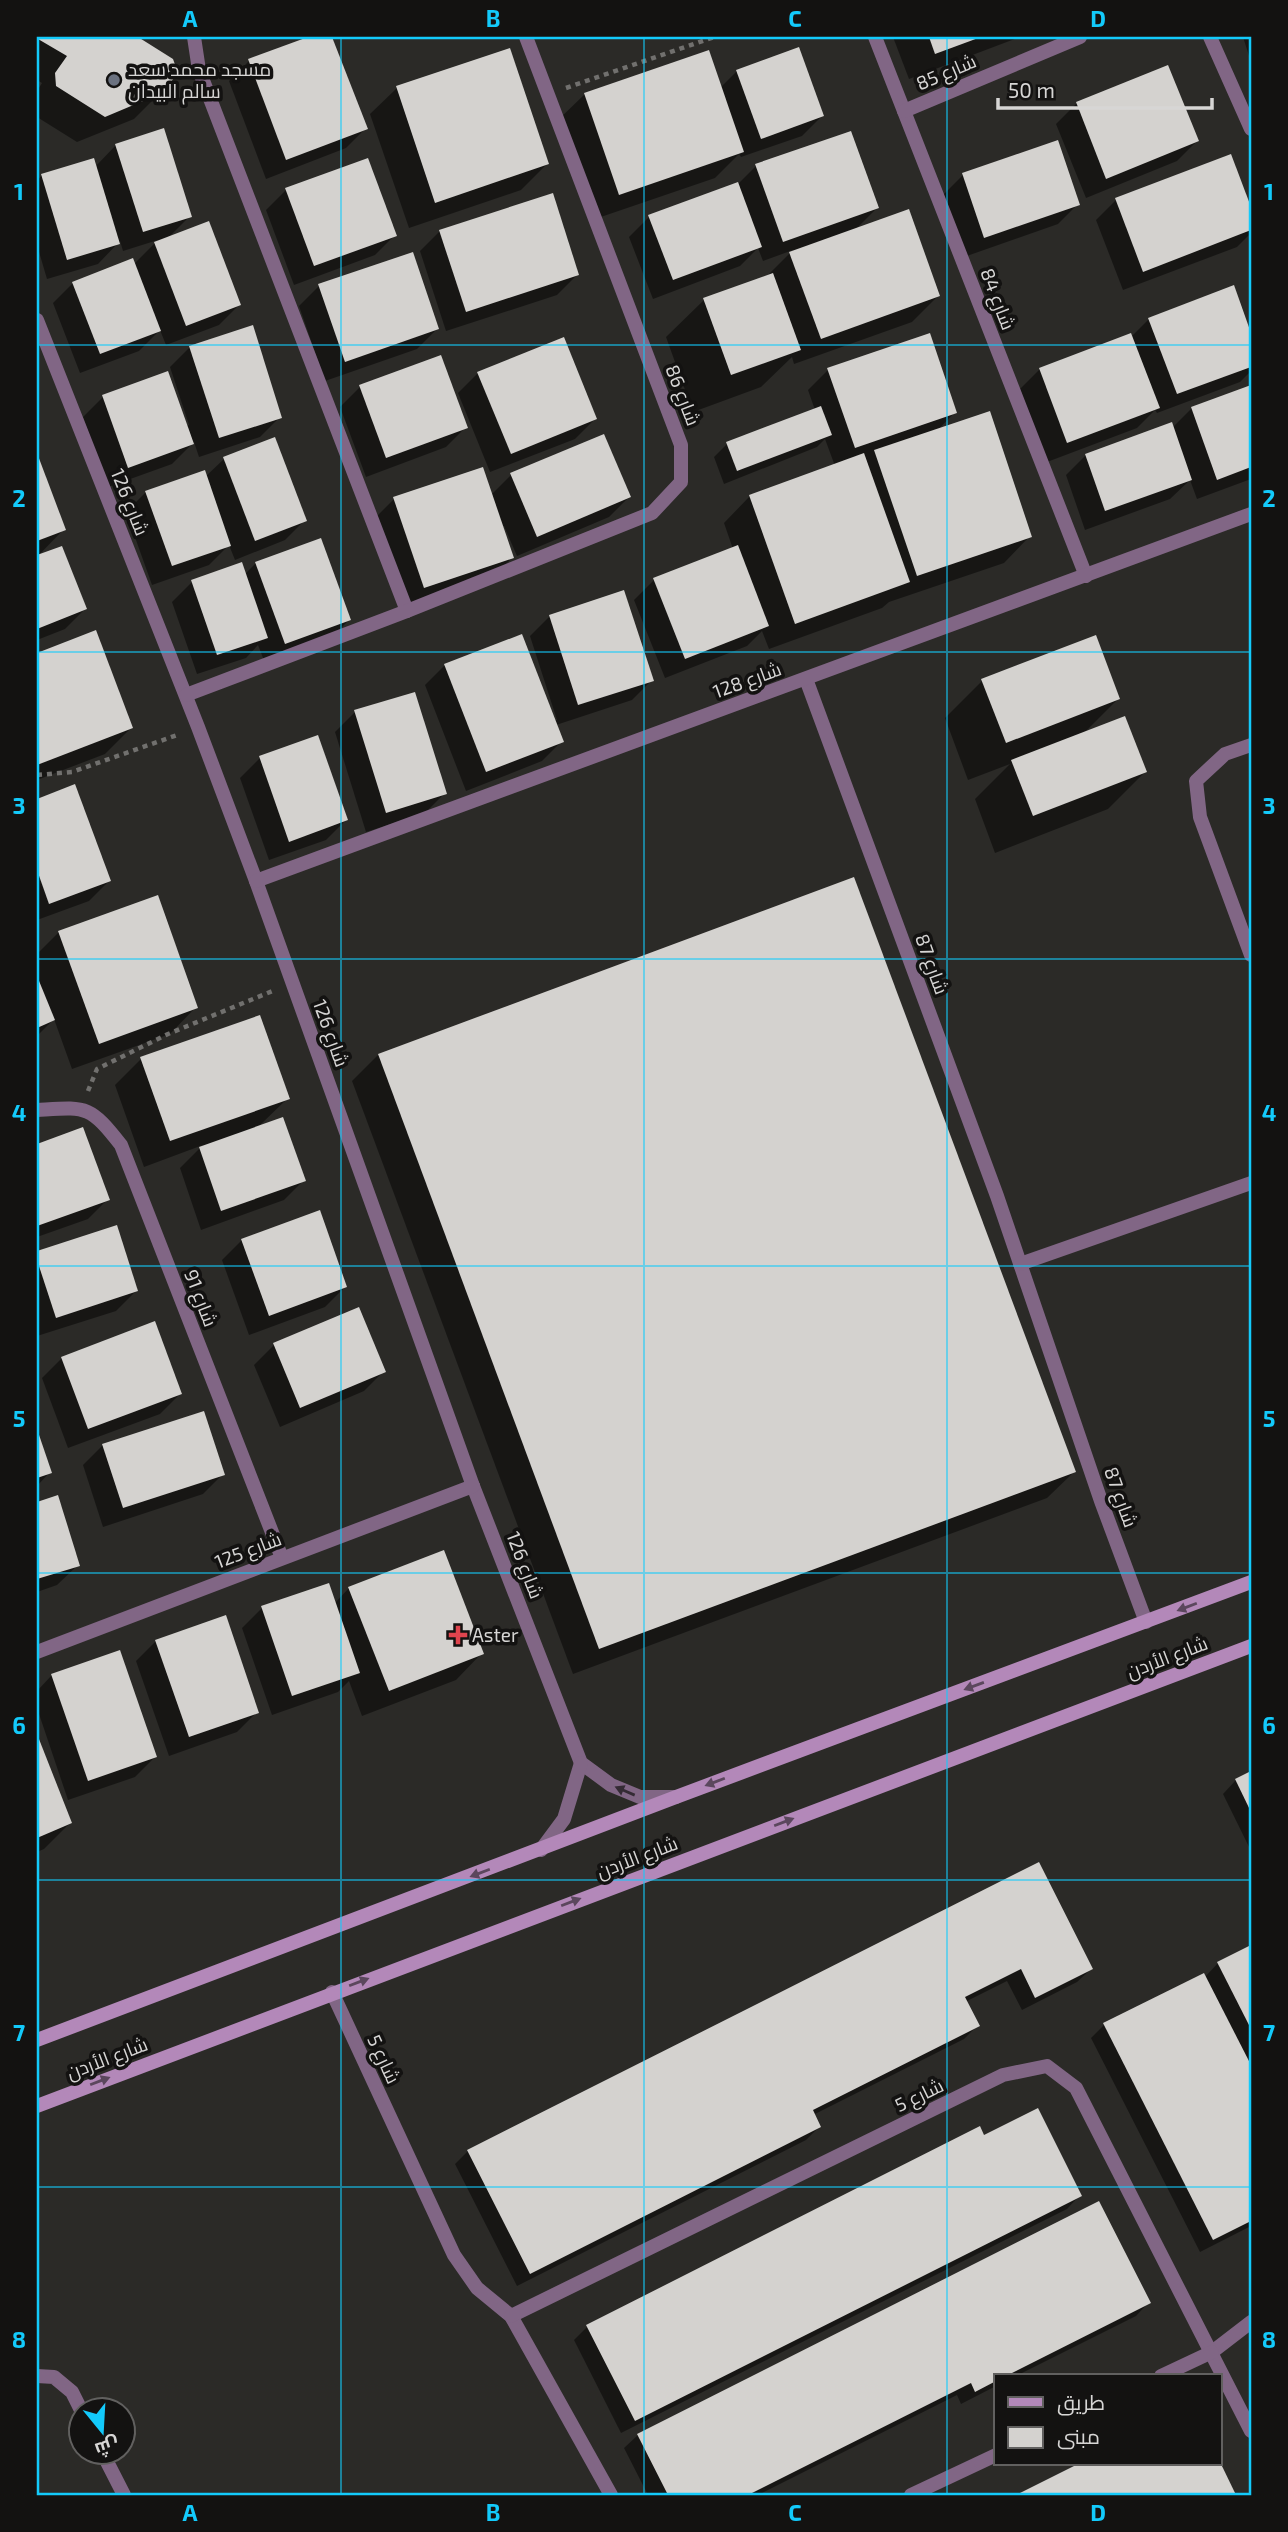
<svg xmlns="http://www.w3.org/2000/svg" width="1288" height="2532" viewBox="0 0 1288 2532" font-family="'Exo 2',Cairo,sans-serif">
<rect width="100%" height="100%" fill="#2b2a27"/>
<g fill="#0007">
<path d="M 37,37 L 138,37 L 161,92 L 134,119 L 77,142 L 37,117 L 37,91 L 42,83 L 37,80 Z"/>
<path d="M 313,37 L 331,37 L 366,128 L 346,148 L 266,179 L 229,81 L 249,61 Z"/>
<path d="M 893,37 L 1020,37 L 909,79 Z"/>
<path d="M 1243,37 L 1251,37 L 1251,62 Z"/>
<path d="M 1167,67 L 1197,141 L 1177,161 L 1086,198 L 1056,124 L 1076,104 Z"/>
<path d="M 737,71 L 822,116 L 802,136 L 741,157 L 739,154 L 715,178 L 592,220 L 558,120 L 585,94 L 720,88 Z"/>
<path d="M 397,88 L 547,164 L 521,190 L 409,228 L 370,114 Z"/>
<path d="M 1056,142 L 1078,204 L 1058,224 L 964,257 L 943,195 L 963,175 Z"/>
<path d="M 116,145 L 190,216 L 168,238 L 239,305 L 219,325 L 166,345 L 160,330 L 139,351 L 80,373 L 53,303 L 73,283 L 134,264 L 158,240 L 123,251 L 120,241 L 98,264 L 47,279 L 37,245 L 37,181 L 42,175 L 95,167 Z"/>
<path d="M 1230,157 L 1251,211 L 1251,233 L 1237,247 L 1123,290 L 1096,220 L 1116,200 Z"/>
<path d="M 756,166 L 877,208 L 854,231 L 938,296 L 912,322 L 794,364 L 792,357 L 761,387 L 693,412 L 666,337 L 704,300 L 766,277 L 793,250 L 763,261 L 758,248 L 740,266 L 653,299 L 629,237 L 649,217 L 737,185 Z"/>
<path d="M 286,190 L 395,235 L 375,255 L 294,285 L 266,210 Z"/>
<path d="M 440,231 L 577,275 L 557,295 L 446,331 L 420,251 Z"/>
<path d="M 319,286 L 437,329 L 417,349 L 325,381 L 299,306 Z"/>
<path d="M 1233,288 L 1251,338 L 1251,371 L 1240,382 L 1157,413 L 1155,410 L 1137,428 L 1047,462 L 1020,389 L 1040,369 L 1131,337 L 1149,319 Z"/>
<path d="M 190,347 L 280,417 L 260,437 L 199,457 L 194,442 L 172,464 L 108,487 L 83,417 L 103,397 L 186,426 L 189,425 L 170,367 Z"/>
<path d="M 828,370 L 955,412 L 937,431 L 1030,536 L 1004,563 L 889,602 L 882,608 L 769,649 L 762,631 L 747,646 L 665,678 L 634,600 L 654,580 L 733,549 L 724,523 L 750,496 L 835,466 L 825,439 L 817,447 L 724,484 L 714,457 L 727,444 L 815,410 L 808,390 Z"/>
<path d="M 478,373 L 595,419 L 575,439 L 490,472 L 458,393 Z"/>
<path d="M 360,387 L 466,427 L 446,447 L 366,477 L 340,407 Z"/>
<path d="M 1251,387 L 1251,479 L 1197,499 L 1190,480 L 1170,499 L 1085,530 L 1066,475 L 1086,455 L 1172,428 L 1192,408 Z"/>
<path d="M 603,436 L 629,497 L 609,517 L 517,556 L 504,526 L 501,527 L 512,558 L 492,578 L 404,607 L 374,519 L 394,499 L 491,495 L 511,475 Z"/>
<path d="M 37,457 L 64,529 L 37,557 Z"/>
<path d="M 224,459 L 305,520 L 285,540 L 235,560 L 229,545 L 209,565 L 152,585 L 126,512 L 146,492 L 205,477 Z"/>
<path d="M 61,548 L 85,609 L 65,629 L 37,640 L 37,557 Z"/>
<path d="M 256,563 L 349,620 L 329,640 L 265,663 L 258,645 L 246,658 L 197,674 L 172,602 L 192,582 L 244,575 Z"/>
<path d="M 550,616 L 652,680 L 632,700 L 556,725 L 562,741 L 542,761 L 466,791 L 425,685 L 445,665 L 554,721 L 557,720 L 530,636 Z"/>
<path d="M 95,632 L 131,728 L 105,754 L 37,780 L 37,655 Z"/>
<path d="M 982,681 L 1118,699 L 1083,734 L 1145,772 L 1108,809 L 995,853 L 975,799 L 1010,764 L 968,780 L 945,718 Z"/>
<path d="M 355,712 L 445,793 L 425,813 L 366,832 L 335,732 Z"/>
<path d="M 260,758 L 346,820 L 326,840 L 269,860 L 240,778 Z"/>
<path d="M 74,787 L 109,881 L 89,901 L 37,920 L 37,800 Z"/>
<path d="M 59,932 L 196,1007 L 170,1034 L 72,1069 L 54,1019 L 37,1036 L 37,979 L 39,978 L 37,971 L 37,954 Z"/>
<path d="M 378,1055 L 1074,1472 L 1047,1498 L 573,1674 L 352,1081 Z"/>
<path d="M 141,1059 L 288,1098 L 258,1127 L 304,1180 L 284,1200 L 201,1230 L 180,1168 L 203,1145 L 144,1167 L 115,1085 Z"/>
<path d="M 82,1129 L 108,1199 L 88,1219 L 37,1237 L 37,1145 Z"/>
<path d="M 116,1227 L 136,1291 L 116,1311 L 37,1336 L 37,1253 Z"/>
<path d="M 242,1240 L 345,1287 L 325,1307 L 249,1335 L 222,1260 Z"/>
<path d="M 274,1345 L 384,1371 L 364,1391 L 280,1427 L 254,1365 Z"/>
<path d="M 62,1358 L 180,1394 L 160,1414 L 68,1448 L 42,1378 Z"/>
<path d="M 37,1433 L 50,1472 L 37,1486 Z"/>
<path d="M 103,1445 L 223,1474 L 203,1494 L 103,1527 L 83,1465 Z"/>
<path d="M 57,1497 L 78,1565 L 57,1585 L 37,1592 L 37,1504 Z"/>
<path d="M 349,1588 L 482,1653 L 456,1680 L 362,1716 L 349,1681 L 338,1692 L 272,1715 L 242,1628 L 262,1608 L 334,1604 Z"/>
<path d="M 156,1641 L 257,1712 L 237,1732 L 169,1756 L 136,1661 Z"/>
<path d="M 52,1675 L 155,1757 L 135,1777 L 68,1800 L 37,1708 L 37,1691 Z"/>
<path d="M 37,1738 L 70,1823 L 44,1849 L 37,1852 Z"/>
<path d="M 1251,1773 L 1251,1851 L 1223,1794 L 1236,1780 Z"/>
<path d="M 1038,1864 L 1091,1969 L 1077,1982 L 1022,2010 L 1007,1981 L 965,2002 L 977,2026 L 964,2039 L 813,2115 L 819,2127 L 806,2140 L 517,2286 L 455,2164 L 468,2151 Z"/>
<path d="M 1251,1947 L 1251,2226 L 1200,2252 L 1091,2038 L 1104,2025 L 1205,1977 L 1218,1963 Z"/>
<path d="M 983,2137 L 1080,2195 L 1067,2209 L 621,2433 L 574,2340 L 587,2327 Z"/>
<path d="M 1149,2302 L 1136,2316 L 1016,2376 L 996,2376 L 996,2386 L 961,2404 L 957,2395 L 758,2495 L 648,2495 L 624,2448 L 638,2435 Z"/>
<path d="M 1083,2464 L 1219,2464 L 1235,2495 L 1020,2495 Z"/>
</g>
<g fill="#d4d2cf">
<path d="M 39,37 L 138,37 L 173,59 L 178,73 L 162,93 L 105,117 L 56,86 L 55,73 L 67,56 L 38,39 Z"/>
<path d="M 308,37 L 332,37 L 368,129 L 286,160 L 248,59 Z"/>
<path d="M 929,37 L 981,37 L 935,54 Z"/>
<path d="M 799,47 L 824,116 L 761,139 L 736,70 Z"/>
<path d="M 510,48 L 549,164 L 435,203 L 396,86 Z"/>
<path d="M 709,50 L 744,152 L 619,195 L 584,93 Z"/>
<path d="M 1168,65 L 1199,141 L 1106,179 L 1076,102 Z"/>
<path d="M 164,128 L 192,217 L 143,232 L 115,144 Z"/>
<path d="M 851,131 L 879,208 L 783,242 L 755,164 Z"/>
<path d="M 1058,140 L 1080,205 L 984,238 L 962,173 Z"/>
<path d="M 1231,154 L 1251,207 L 1251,230 L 1143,272 L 1115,198 Z"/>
<path d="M 94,158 L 120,244 L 67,260 L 41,174 Z"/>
<path d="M 368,158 L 397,236 L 314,266 L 285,188 Z"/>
<path d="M 738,182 L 762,247 L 673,280 L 648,215 Z"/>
<path d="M 553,193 L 579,275 L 466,312 L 439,230 Z"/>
<path d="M 909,209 L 940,296 L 821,339 L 789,252 Z"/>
<path d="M 209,221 L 241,305 L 186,326 L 154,242 Z"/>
<path d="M 413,252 L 439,329 L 345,362 L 318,284 Z"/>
<path d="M 133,258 L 161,331 L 100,354 L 72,282 Z"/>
<path d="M 773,273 L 801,350 L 731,375 L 703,298 Z"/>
<path d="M 1234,285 L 1251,333 L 1251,367 L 1177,394 L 1148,318 Z"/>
<path d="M 253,325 L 282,418 L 219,438 L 189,346 Z"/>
<path d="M 930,333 L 957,413 L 855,448 L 827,368 Z"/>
<path d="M 1131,333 L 1160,408 L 1067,443 L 1039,368 Z"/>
<path d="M 564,337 L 597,419 L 511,454 L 477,372 Z"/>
<path d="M 441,355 L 468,428 L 386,458 L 359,385 Z"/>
<path d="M 168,371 L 194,444 L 128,468 L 102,395 Z"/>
<path d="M 1251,385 L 1251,467 L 1217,480 L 1191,407 Z"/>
<path d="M 821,406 L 832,435 L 737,471 L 726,442 Z"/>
<path d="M 990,411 L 1032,537 L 917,576 L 874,450 Z"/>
<path d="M 1172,422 L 1192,480 L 1105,511 L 1085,454 Z"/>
<path d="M 604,434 L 631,497 L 537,537 L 510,473 Z"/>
<path d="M 275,437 L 307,521 L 255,541 L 223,457 Z"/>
<path d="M 37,453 L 66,530 L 37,541 Z"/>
<path d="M 864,453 L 910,582 L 795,624 L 749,495 Z"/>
<path d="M 483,467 L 514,558 L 424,588 L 393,497 Z"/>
<path d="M 205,470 L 231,546 L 172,566 L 145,491 Z"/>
<path d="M 321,538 L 351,620 L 285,644 L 255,562 Z"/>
<path d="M 738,545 L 769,626 L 685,659 L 653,578 Z"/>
<path d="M 62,546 L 87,609 L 37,629 L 37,555 Z"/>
<path d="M 242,562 L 268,638 L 217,655 L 191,580 Z"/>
<path d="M 624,590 L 654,681 L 578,705 L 549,615 Z"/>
<path d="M 96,630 L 133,728 L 37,765 L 37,653 Z"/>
<path d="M 522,634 L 564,742 L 486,772 L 444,664 Z"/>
<path d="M 1096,635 L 1120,699 L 1006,743 L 981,679 Z"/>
<path d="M 415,692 L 447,794 L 386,813 L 354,710 Z"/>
<path d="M 1125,716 L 1147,772 L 1033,816 L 1011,760 Z"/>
<path d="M 318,735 L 348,820 L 289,842 L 259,756 Z"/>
<path d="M 75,784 L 111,881 L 49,904 L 37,870 L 37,799 Z"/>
<path d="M 854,877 L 1076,1472 L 599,1649 L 378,1054 Z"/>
<path d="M 158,895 L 198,1008 L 99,1044 L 58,931 Z"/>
<path d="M 37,976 L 55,1020 L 37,1028 Z"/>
<path d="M 260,1015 L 290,1099 L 170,1141 L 140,1057 Z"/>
<path d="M 283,1117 L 306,1181 L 221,1211 L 199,1147 Z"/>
<path d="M 83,1127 L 110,1200 L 37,1226 L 37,1144 Z"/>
<path d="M 320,1210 L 347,1287 L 269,1316 L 241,1239 Z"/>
<path d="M 117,1225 L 138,1291 L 56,1318 L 37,1260 L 37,1251 Z"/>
<path d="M 359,1307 L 386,1372 L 300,1408 L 273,1343 Z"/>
<path d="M 155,1321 L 182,1394 L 88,1429 L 61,1357 Z"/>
<path d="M 204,1411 L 225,1475 L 123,1508 L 102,1444 Z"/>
<path d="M 37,1429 L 52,1473 L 37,1478 Z"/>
<path d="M 58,1495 L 80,1566 L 37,1579 L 37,1502 Z"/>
<path d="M 444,1550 L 484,1654 L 389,1691 L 348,1587 Z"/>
<path d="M 329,1583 L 360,1673 L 292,1696 L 261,1606 Z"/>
<path d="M 226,1615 L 259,1713 L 189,1737 L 155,1640 Z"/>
<path d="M 120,1650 L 157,1757 L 88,1781 L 51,1674 Z"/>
<path d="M 37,1734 L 72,1823 L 37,1838 Z"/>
<path d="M 1251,1771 L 1251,1812 L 1235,1779 Z"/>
<path d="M 1039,1862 L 1093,1969 L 1035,1998 L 1021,1969 L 965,1997 L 980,2026 L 813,2110 L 821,2127 L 530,2274 L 467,2150 Z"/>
<path d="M 1251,1945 L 1251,2029 L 1217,1962 Z"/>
<path d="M 1204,1973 L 1251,2065 L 1251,2221 L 1213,2240 L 1103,2023 Z"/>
<path d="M 1038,2108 L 1082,2196 L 635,2421 L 586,2325 L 980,2126 L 984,2135 Z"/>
<path d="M 1099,2201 L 1151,2303 L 1006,2376 L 996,2376 L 996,2381 L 975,2392 L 971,2383 L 748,2495 L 668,2495 L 637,2434 Z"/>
<path d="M 1078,2464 L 1221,2464 L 1236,2495 L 1016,2495 Z"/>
</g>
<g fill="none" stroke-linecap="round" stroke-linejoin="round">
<g stroke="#71706e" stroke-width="4.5" stroke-dasharray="5 5" stroke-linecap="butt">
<path d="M 566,88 L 714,37"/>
<path d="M 37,775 L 72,772 L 180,734"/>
<path d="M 88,1091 L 97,1069 L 168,1034 L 275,990"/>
</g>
<path stroke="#816685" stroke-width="14" d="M 1212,2352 L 1251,2322"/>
<g stroke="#816685" stroke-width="14">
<path d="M 194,37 L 199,70 L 407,611"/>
<path d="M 875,37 L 1086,576"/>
<path d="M 1210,37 L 1251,129"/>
<path d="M 904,111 L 1080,37"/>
<path d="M 37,320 L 198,727 L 256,881 L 473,1486 L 581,1763 L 611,1785 L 640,1797 L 676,1797"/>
<path d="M 806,679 L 997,1196 L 1101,1501 L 1146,1622"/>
<path d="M 186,695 L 407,611 L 652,513 L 681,482 L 681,445 L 526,37"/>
<path d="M 1251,745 L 1225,754 L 1196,781 L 1200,817 L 1251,955"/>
<path d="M 256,881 L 1251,514"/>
<path d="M 37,1110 C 86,1107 89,1104 121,1145 L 282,1558"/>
<path d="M 1020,1264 L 1251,1183"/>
<path d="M 37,1652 L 473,1486"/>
<path d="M 541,1850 L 564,1819 L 581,1763"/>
<path d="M 332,1992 L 454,2255 L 477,2288 L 511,2316 L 611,2495"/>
<path d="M 511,2316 L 1003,2075 L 1047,2066 L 1076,2088 L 1251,2431"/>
<path d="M 37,2376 L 54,2377 L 72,2392 L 81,2410"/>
<path d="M 1161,2376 L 1212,2352"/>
<path d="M 102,2452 L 124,2495"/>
<path d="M 911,2495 L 996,2455"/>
</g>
<g stroke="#b388b9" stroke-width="14">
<path d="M 37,2040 L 676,1797 L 1251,1582"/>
<path d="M 37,2106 L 1251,1646"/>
</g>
</g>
<defs><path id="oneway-solid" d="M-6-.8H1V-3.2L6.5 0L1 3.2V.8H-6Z" transform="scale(1.75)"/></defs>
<g fill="#5b475d">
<use href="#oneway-solid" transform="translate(1187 1607) rotate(159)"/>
<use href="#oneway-solid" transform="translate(974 1686) rotate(160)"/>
<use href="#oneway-solid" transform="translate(715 1782) rotate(159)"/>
<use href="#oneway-solid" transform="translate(784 1822) rotate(-21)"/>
<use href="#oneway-solid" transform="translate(480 1873) rotate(159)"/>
<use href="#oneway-solid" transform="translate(571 1902) rotate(-21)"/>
<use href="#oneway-solid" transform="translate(359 1982) rotate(-21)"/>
<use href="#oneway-solid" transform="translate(100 2081) rotate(-21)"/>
</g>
<use fill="#342b34" href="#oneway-solid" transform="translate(625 1791) rotate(-157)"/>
<path fill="none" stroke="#13cafb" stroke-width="2" stroke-opacity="0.55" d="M 341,37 L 341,2495M 644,37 L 644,2495M 947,37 L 947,2495M 37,345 L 1251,345M 37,652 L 1251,652M 37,959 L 1251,959M 37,1266 L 1251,1266M 37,1573 L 1251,1573M 37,1880 L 1251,1880M 37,2187 L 1251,2187"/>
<circle fill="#6b7280" stroke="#131211" stroke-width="2.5" cx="114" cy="80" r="7"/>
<path fill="#e0444e" stroke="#131211" stroke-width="2.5" d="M454.5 1624.5h7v7h7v7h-7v7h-7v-7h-7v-7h7z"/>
<g text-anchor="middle" stroke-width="7" stroke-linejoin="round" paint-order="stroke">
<g font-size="19" fill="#d7d6d5" stroke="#131211" text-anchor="start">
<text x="128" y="76">مسجد محمد سعد<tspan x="128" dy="22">سالم البيدان</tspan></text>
<text x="472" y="1642">Aster</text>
</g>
<g font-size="19" fill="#d7d6d5" stroke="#131211">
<text transform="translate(946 72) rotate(-23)" y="7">شارع 85</text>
<text transform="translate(998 299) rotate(69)" y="7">شارع 84</text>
<text transform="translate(683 395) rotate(69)" y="7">شارع 86</text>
<text transform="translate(130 502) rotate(68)" y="7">شارع 126</text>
<text transform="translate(747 680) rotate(-20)" y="7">شارع 128</text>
<text transform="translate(932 964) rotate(70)" y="7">شارع 87</text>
<text transform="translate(331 1033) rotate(70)" y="7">شارع 126</text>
<text transform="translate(201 1298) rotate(69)" y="7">شارع 91</text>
<text transform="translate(1121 1497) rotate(70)" y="7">شارع 87</text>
<text transform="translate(248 1550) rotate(-21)" y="7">شارع 125</text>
<text transform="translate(525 1565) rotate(69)" y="7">شارع 126</text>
<text transform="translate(1167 1657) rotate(-21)" y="7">شارع الأردن</text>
<text transform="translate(637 1857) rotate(-21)" y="7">شارع الأردن</text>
<text transform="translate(107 2058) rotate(-21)" y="7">شارع الأردن</text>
<text transform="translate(384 2059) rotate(65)" y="7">شارع 5</text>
<text transform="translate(919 2095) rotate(-26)" y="7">شارع 5</text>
</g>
</g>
<rect width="1288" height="2532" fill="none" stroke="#131211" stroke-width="77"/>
<rect x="994" y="2374" width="228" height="91" fill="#131211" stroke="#61605f" stroke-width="2"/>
<rect x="1008" y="2397" width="35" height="10" fill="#b388b9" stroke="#61605f" stroke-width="2"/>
<text x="1057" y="2410" font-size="21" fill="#d7d6d5">طريق</text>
<rect x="1008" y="2427" width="35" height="21" fill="#d4d2cf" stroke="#61605f" stroke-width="2"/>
<text x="1057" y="2444" font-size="21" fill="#d7d6d5">مبنى</text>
<g transform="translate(102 2431) rotate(162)"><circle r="33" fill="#131211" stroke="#61605f" stroke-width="2"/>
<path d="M0-5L12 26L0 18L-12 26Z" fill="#13cafb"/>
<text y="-10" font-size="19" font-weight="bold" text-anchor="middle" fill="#d7d6d5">ش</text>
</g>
<path d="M998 98v10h214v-10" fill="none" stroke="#d7d6d5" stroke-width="3.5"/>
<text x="1008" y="98" font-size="21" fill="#d7d6d5" stroke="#131211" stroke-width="5" paint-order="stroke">50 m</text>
<rect x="38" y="38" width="1212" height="2456" fill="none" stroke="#13cafb" stroke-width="2.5"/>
<g font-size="23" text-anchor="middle" font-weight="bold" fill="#13cafb">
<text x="190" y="27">A</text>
<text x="493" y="27">B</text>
<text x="795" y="27">C</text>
<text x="1098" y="27">D</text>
<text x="19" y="200">1</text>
<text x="1269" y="200">1</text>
<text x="19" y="507">2</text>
<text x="1269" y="507">2</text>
<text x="19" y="814">3</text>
<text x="1269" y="814">3</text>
<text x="19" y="1121">4</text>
<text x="1269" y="1121">4</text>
<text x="19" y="1427">5</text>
<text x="1269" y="1427">5</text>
<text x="19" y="1734">6</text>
<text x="1269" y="1734">6</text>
<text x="19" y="2041">7</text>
<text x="1269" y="2041">7</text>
<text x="19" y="2348">8</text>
<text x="1269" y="2348">8</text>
<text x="190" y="2521">A</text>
<text x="493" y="2521">B</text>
<text x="795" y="2521">C</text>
<text x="1098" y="2521">D</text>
</g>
</svg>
